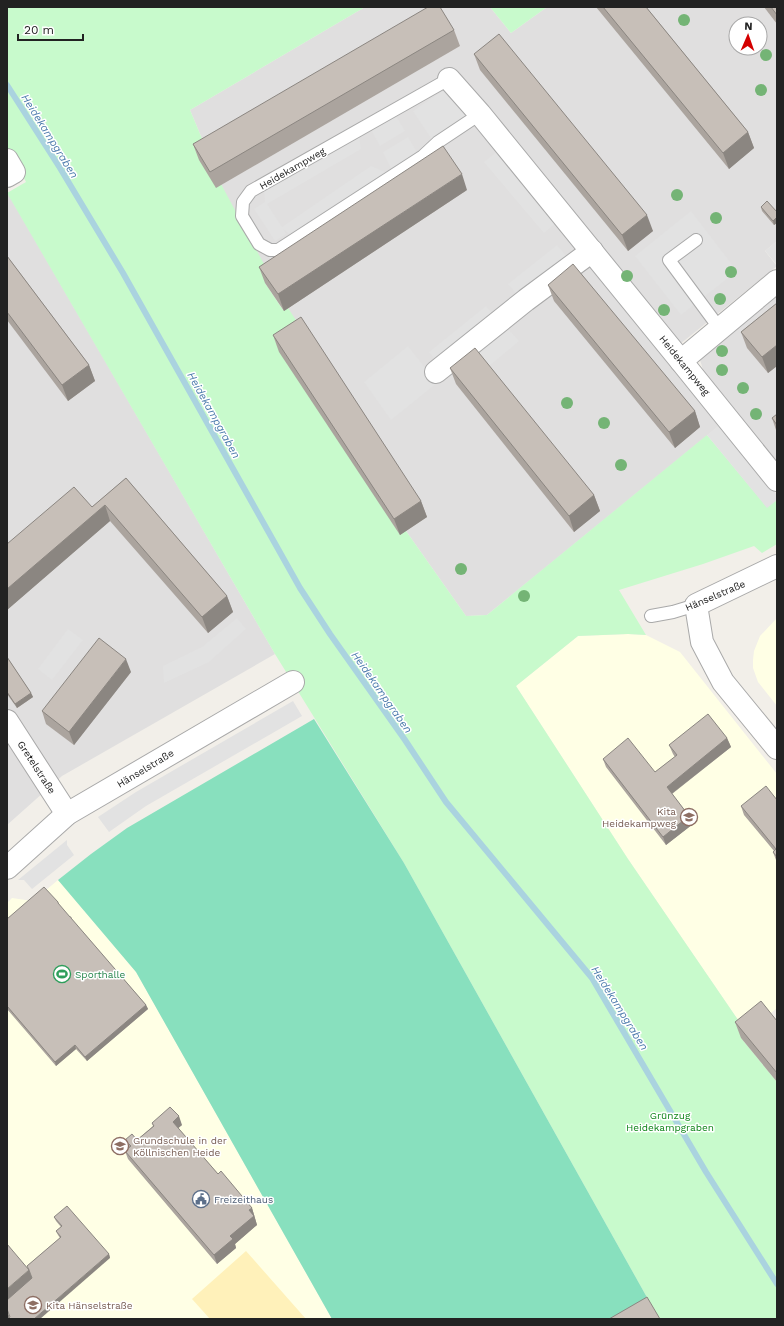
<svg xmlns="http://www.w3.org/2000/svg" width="784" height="1326" viewBox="0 0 784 1326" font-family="'Work Sans',sans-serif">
<rect width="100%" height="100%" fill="#f2efe9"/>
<g fill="#e0dfdf" fill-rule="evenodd">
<path d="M 365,7 L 490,7 L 511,33 L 547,7 L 777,7 L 777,241 L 765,251 L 777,266 L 664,357 L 720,425 L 487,615 L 466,616 L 406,531 L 288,308 L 284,311 L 265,283 L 221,184 L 190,110 ZM 736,24 L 760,24 L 760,48 L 736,48 Z"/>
<path d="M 7,192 L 275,654 L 62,776 L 7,825 Z"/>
<path d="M 777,290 L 777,464 L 704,373 L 700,360 L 701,356 Z"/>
</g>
<g fill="#ffffe5">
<path d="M 777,618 L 777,706 L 758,682 L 753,668 L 753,660 L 754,651 L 760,636 Z"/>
<path d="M 628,634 L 646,635 L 680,652 L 777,774 L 777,1008 L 747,1033 L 628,859 L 516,686 L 578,636 Z"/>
<path d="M 58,880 L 136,972 L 332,1319 L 7,1319 L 7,903 L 12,898 L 33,901 Z"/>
</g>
<path fill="#fff1ba" d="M 246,1251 L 306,1319 L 210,1319 L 192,1299 Z"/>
<g fill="#c8facc">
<path d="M 7,7 L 365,7 L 190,110 L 221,184 L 272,279 L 265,283 L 283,310 L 288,308 L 305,334 L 406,531 L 466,616 L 487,615 L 707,435 L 767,507 L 777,500 L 777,544 L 762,553 L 754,546 L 703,564 L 619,590 L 646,635 L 628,634 L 578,636 L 516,686 L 628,859 L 747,1033 L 741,1038 L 777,1082 L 777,1319 L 660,1319 L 649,1301 L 404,863 L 275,654 L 7,193 L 26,182 L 7,146 Z"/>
<path d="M 490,7 L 547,7 L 511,33 Z"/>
</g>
<path fill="#88e0be" d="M 314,719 L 404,863 L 649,1301 L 617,1319 L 332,1319 L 136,972 L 58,880 L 91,854 L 127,828 Z"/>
<g fill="#e2e2e2">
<path d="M 450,86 L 470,116 L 433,141 L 413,111 Z"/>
<path d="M 396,116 L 405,131 L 380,146 L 370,128 Z"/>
<path d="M 359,134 L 361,149 L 267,204 L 282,227 L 371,166 L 387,173 L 293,237 L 283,229 L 286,234 L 275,241 L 254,209 L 265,202 L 264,189 Z"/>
<path d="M 408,137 L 418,154 L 392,170 L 383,152 Z"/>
<path d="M 499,150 L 558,221 L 544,233 L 484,162 Z"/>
<path d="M 691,211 L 737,271 L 681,315 L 635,256 Z"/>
<path d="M 777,241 L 777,265 L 765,251 Z"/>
<path d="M 557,245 L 568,258 L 519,297 L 508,284 Z"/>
<path d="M 486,306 L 497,319 L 439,365 L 429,352 Z"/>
<path d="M 507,328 L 519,341 L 489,366 L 478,352 Z"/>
<path d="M 408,346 L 437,383 L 391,420 L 364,382 Z"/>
<path d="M 720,425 L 777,495 L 777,500 L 767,508 L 707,435 Z"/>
<path d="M 237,618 L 246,629 L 209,662 L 164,683 L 163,666 L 202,647 Z"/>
<path d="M 68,629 L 83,640 L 52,680 L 38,669 Z"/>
<path d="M 293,701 L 302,716 L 146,806 L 109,832 L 98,817 L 136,792 Z"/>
<path d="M 67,840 L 67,845 L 74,855 L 32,889 L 24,880 L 18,880 Z"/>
</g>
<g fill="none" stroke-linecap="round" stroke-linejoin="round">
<path stroke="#aad3df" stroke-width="6" d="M 7,85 L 60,168 L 123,273 L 300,588 L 330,634 L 405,740 L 446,802 L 592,978 L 706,1172 L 777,1284"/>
<g stroke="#a9a9a9" stroke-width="14">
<g id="lane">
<path d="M 449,79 L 251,191 L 243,202 L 242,216 L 259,244 L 270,250 L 278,250 L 423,156 L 438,142 L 480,114"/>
<path d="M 696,240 L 669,260 L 720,329"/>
<path d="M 651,616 L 673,612 L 696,605"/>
</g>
</g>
<g stroke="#a9a9a9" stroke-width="24">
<g id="street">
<path d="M 449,79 L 480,114 L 681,361 L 777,480"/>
<path d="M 7,160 L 14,172 L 7,176"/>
<path d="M 681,361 L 777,281"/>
<path d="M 436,372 L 526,300 L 592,251"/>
<path d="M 777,566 L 696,605 L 702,642 L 723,682 L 777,748"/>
<path d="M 7,721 L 67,814"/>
<path d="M 7,868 L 67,814 L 293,682"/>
</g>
</g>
<use href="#lane" stroke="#fff" stroke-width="12"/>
<use href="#street" stroke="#fff" stroke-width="22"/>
</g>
<g fill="#74b475">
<circle cx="684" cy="20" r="6"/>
<circle cx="766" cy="55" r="6"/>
<circle cx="761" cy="90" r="6"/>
<circle cx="677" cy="195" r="6"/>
<circle cx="716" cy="218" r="6"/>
<circle cx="731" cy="272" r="6"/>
<circle cx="627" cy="276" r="6"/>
<circle cx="720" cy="299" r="6"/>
<circle cx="664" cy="310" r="6"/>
<circle cx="722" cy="351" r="6"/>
<circle cx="722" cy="370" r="6"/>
<circle cx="743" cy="388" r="6"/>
<circle cx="567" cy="403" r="6"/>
<circle cx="756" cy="414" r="6"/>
<circle cx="604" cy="423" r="6"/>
<circle cx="621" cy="465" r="6"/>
<circle cx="461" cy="569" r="6"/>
<circle cx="524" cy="596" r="6"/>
</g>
<g fill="#aba49e">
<path d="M 596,7 L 646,7 L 748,132 L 754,148 L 729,169 Z"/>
<path d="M 764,7 L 777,7 L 777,24 Z"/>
<path d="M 454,30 L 460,46 L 216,188 L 199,160 L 193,144 Z"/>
<path d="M 474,54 L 653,231 L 628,251 L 480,70 Z"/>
<path d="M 467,190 L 284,311 L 265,283 L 259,267 Z"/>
<path d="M 761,207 L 777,212 L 777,223 L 774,225 L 762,211 Z"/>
<path d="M 7,256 L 89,365 L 95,381 L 68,401 L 7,320 Z"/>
<path d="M 548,285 L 695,411 L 700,427 L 675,448 L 554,301 Z"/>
<path d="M 777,303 L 777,366 L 768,373 L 747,348 L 741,332 Z"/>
<path d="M 273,335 L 421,501 L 427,517 L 400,535 L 279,352 Z"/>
<path d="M 450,368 L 594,495 L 600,511 L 574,532 L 456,384 Z"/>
<path d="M 777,414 L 777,433 L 772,418 Z"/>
<path d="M 126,478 L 227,596 L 233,612 L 208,633 L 110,521 L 7,610 L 7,544 L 92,507 Z"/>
<path d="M 7,657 L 31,693 L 33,697 L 17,708 L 7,694 Z"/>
<path d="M 131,672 L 74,745 L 46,724 L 42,711 Z"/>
<path d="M 727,738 L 731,747 L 672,794 L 689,816 L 693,824 L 666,845 L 606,767 L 603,759 L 655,772 L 675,757 L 673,754 L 669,745 Z"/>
<path d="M 777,800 L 777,862 L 776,860 L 773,852 L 774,851 L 744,815 L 741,806 Z"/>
<path d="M 58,902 L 59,905 L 146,1005 L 148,1009 L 87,1061 L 76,1049 L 56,1066 L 7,1009 L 7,919 Z"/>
<path d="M 777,1021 L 777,1082 L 741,1038 L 735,1022 Z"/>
<path d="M 152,1123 L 182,1125 L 178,1128 L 218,1174 L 252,1208 L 257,1225 L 235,1244 L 236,1248 L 217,1264 L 128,1159 L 125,1151 L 128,1148 L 125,1140 L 137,1140 L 153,1126 Z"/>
<path d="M 54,1217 L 109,1254 L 110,1258 L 27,1266 L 60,1238 L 58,1235 L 56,1231 L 61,1227 L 56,1221 Z"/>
</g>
<g fill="#8b8681">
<path d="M 748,132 L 754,148 L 729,169 L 723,153 Z"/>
<path d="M 462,174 L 467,190 L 284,311 L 278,294 Z"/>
<path d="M 647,215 L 653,231 L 628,251 L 622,235 Z"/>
<path d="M 777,217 L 777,223 L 774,225 L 773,221 Z"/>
<path d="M 777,345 L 777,366 L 768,373 L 762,357 Z"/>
<path d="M 89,365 L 95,381 L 68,401 L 62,385 Z"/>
<path d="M 695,411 L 700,427 L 675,448 L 669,432 Z"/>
<path d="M 594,495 L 600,511 L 574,532 L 569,516 Z"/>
<path d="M 421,501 L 427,517 L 400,535 L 394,519 Z"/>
<path d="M 105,505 L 110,521 L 7,610 L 7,589 Z"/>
<path d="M 227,596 L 233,612 L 208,633 L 202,617 Z"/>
<path d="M 126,659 L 131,672 L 74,745 L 69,732 Z"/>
<path d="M 31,693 L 33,697 L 17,708 L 15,704 Z"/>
<path d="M 727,738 L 731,747 L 670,795 L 667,787 Z"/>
<path d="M 689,816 L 693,824 L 666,845 L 663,837 Z"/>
<path d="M 146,1005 L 148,1009 L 87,1061 L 85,1057 Z"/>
<path d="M 75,1045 L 76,1049 L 56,1066 L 55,1062 Z"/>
<path d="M 179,1116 L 182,1125 L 176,1130 L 173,1122 Z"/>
<path d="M 252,1208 L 257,1225 L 235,1244 L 236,1248 L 217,1264 L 214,1255 L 230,1236 L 249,1210 Z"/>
<path d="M 109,1254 L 110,1258 L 40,1319 L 34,1319 Z"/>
<path d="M 29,1270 L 34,1282 L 7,1306 L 7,1289 Z"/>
<path d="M 7,1309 L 10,1319 L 7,1319 Z"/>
</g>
<g fill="#c7bfb8" stroke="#8b8681">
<path d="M 428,7 L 440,7 L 454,30 L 210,172 L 193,144 Z"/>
<path d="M 603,7 L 646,7 L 748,132 L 723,153 Z"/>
<path d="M 771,7 L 777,7 L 777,15 Z"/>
<path d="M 499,34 L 647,215 L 622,235 L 474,54 Z"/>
<path d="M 443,146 L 462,174 L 278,294 L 259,267 Z"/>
<path d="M 767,201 L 777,212 L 777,217 L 773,221 L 761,207 Z"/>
<path d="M 7,256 L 89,365 L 62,385 L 7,312 Z"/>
<path d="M 573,264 L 695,411 L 669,432 L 548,285 Z"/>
<path d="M 777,303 L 777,345 L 762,357 L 741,332 Z"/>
<path d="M 301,317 L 421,501 L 394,519 L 273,335 Z"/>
<path d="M 475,348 L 594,495 L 569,516 L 450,368 Z"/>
<path d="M 777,414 L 777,425 L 772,418 Z"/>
<path d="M 126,478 L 227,596 L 202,617 L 105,505 L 7,589 L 7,544 L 74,487 L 92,507 Z"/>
<path d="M 99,638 L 126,659 L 69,732 L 42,711 Z"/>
<path d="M 7,657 L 31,693 L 15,704 L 7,692 Z"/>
<path d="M 708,714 L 727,738 L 667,787 L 689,816 L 663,837 L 603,759 L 628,738 L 655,772 L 677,755 L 669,745 Z"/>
<path d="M 766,786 L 777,800 L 777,857 L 773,852 L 776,849 L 741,806 Z"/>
<path d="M 44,887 L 58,902 L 58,903 L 70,917 L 71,917 L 71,918 L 146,1005 L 85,1057 L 75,1045 L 55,1062 L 7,1006 L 7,919 Z"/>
<path d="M 761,1001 L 777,1021 L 777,1073 L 735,1022 Z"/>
<path d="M 170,1107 L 179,1116 L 173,1122 L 218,1174 L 221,1171 L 252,1208 L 249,1210 L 254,1216 L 230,1236 L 233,1239 L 214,1255 L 125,1151 L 131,1146 L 125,1140 L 132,1134 L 137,1140 L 154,1126 L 152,1123 Z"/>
<path d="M 67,1206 L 109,1254 L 34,1319 L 7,1319 L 10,1317 L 7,1309 L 7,1300 L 32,1278 L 29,1270 L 27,1266 L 61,1237 L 56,1231 L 62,1226 L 54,1217 Z"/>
<path d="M 7,1244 L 29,1270 L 7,1289 Z"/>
<path d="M 647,1297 L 660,1319 L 609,1319 Z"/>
</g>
<defs>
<g id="school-ring" transform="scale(0.9)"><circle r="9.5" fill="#fff" stroke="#8d6e63" stroke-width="1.5"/><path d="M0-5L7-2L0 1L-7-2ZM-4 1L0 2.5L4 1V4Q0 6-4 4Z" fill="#8d6e63"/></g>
<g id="stadium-ring" transform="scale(0.9)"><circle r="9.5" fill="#fff" stroke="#2e9e5b" stroke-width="1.5"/><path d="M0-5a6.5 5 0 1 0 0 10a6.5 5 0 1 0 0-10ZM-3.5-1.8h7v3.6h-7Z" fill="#2e9e5b"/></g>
<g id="civic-ring" transform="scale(0.9)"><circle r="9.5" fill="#fff" stroke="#5c6f8a" stroke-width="1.5"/><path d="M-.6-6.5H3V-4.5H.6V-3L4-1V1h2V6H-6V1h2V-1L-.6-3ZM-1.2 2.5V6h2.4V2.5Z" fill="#5c6f8a"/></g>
</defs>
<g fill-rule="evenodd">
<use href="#school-ring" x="689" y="817"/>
<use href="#stadium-ring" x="62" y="974"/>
<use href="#school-ring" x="120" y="1146"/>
<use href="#civic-ring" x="201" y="1199"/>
<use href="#school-ring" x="33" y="1305"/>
</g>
<g text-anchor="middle" stroke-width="3" stroke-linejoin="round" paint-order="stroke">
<g font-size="10" fill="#222" stroke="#fff">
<text transform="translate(292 168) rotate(-30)" y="4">Heidekampweg</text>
<text transform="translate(685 365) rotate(51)" y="4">Heidekampweg</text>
<text transform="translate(715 595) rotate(-23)" y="4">Hänselstraße</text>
<text transform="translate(37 767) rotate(57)" y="4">Gretelstraße</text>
<text transform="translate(145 768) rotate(-31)" y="4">Hänselstraße</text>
</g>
<g font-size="10" fill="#785e54" stroke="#fff" text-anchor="start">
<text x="676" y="815" text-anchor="end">Kita<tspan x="676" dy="12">Heidekampweg</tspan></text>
<text x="133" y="1144">Grundschule in der<tspan x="133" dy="12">Köllnischen Heide</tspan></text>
<text x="46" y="1309">Kita Hänselstraße</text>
</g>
<g font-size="10" fill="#27864d" stroke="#fff" text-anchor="start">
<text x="75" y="978">Sporthalle</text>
</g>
<g font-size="10" fill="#0c8416" stroke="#fff">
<text x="670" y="1119">Grünzug<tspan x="670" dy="12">Heidekampgraben</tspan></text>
</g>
<g font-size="10" fill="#4e5e75" stroke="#fff" text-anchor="start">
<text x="214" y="1203">Freizeithaus</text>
</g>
<g font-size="11" font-style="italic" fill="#4a7aab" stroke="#fff">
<text transform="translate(50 136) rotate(58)" y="4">Heidekampgraben</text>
<text transform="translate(214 415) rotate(61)" y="4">Heidekampgraben</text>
<text transform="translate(382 692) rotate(55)" y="4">Heidekampgraben</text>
<text transform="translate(620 1008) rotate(58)" y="4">Heidekampgraben</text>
</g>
</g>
<rect width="784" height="1326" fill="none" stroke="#222222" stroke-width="16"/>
<g transform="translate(748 36) rotate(2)"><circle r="19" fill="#ffffff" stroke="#a7a7a7"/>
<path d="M0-3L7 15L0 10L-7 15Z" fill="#d40000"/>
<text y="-6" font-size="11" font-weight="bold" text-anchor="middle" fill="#222222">N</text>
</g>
<path d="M18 34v6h65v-6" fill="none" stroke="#222222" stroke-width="2"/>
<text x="24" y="34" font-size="12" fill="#222222" stroke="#ffffff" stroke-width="3" paint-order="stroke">20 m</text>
</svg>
